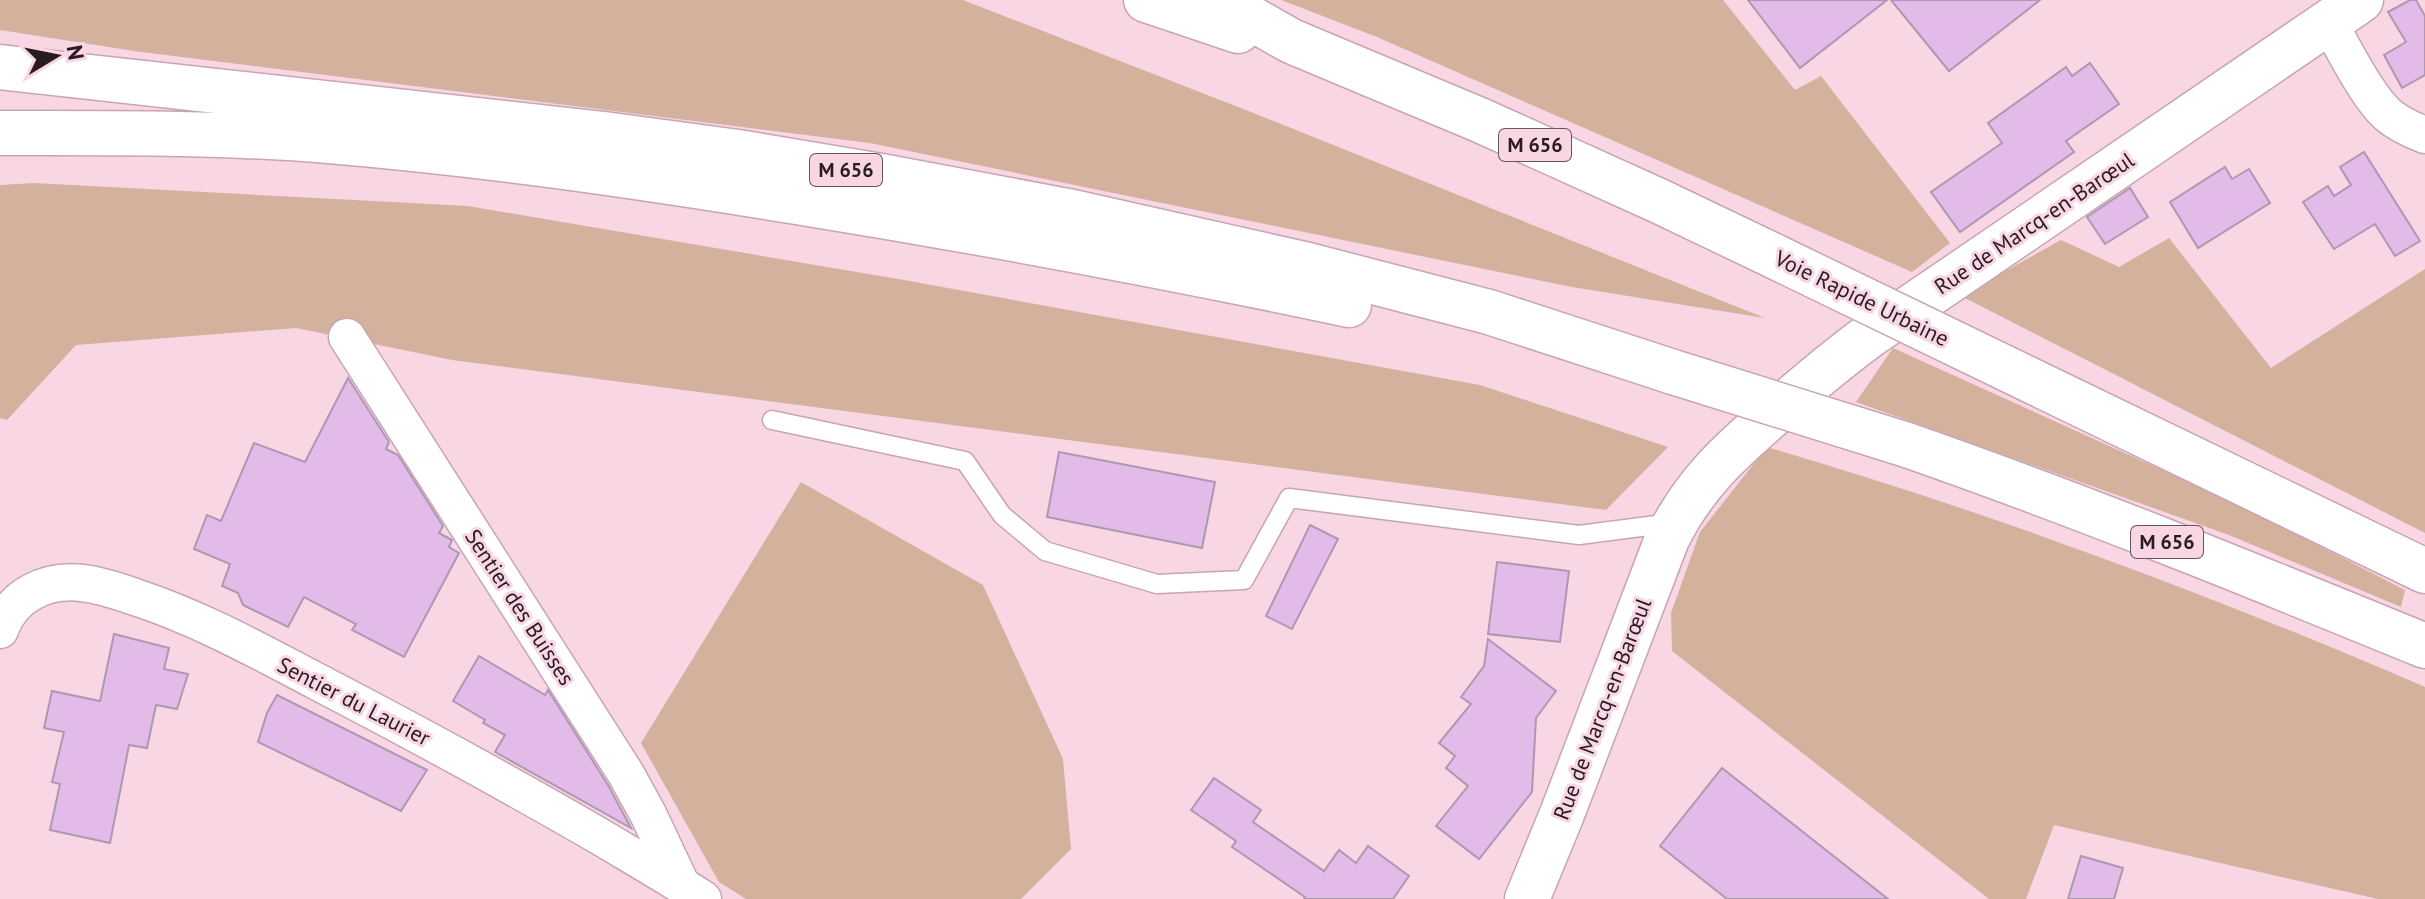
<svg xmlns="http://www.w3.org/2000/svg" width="2425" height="899" viewBox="0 0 2425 899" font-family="'PT Sans',sans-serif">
<rect width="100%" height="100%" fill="#f9d6e4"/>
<g fill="#d3b19c">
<path d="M 0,0 L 963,0 L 1251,112 L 1765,318 L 1572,287 L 870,143 L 134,51 L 0,30 Z"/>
<path d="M 1281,0 L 1723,0 L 1795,90 L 1821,76 L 1950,243 L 1912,272 L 1377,37 Z"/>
<path d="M 34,183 L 468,206 L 904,280 L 1480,385 L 1668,447 L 1606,510 L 452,360 L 296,328 L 76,345 L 7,420 L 0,418 L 0,185 Z"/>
<path d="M 2169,238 L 2271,368 L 2425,269 L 2425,533 L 1961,296 L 2061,240 L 2119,267 Z"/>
<path d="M 1893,348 L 2242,506 L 2405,590 L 2401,607 L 2229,535 L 1856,402 Z"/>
<path d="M 1767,447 C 1989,512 2212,595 2425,687 L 2425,899 L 2378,899 L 2054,825 L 2026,899 L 1989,899 L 1672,651 L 1671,613 L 1700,532 Z"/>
<path d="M 801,482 L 983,585 L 1063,759 L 1071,849 L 1021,899 L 746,899 L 719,882 L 641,743 Z"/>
</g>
<g fill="#e2bbe9" stroke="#ad98b1" stroke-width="2">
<path d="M 1748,0 L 1887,0 L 1800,68 Z"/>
<path d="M 1891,0 L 2040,0 L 1949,71 Z"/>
<path d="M 2410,0 L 2416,0 L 2425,16 L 2425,75 L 2402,88 L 2384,55 L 2406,42 L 2388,12 Z"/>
<path d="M 2090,63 L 2119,104 L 2066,141 L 2074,152 L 1960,232 L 1931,192 L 2002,143 L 1988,123 L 2066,67 L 2072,76 Z"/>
<path d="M 2364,152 L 2420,241 L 2395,256 L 2375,224 L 2334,249 L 2303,202 L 2328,186 L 2334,196 L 2351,185 L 2340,167 Z"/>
<path d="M 2225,167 L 2232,179 L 2249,169 L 2270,203 L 2198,248 L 2170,202 Z"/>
<path d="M 2130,188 L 2148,217 L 2105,244 L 2087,217 Z"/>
<path d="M 348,378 L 389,442 L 386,449 L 398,455 L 443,526 L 439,533 L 452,540 L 449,547 L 459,553 L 404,657 L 352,630 L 356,624 L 304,597 L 288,627 L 243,605 L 238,593 L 222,586 L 230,564 L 194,549 L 207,515 L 221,521 L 254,443 L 305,462 Z"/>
<path d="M 1059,452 L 1215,482 L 1202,548 L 1047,517 Z"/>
<path d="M 1310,525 L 1338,539 L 1292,629 L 1266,616 Z"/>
<path d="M 1497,562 L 1569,571 L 1560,642 L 1488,634 Z"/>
<path d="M 114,634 L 169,648 L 164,669 L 188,674 L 177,709 L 156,705 L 147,748 L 129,745 L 110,843 L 50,830 L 60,784 L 52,782 L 64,732 L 44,728 L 52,691 L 100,701 Z"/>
<path d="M 1488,639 L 1556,691 L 1536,718 L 1532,792 L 1479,859 L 1436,826 L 1468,786 L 1446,768 L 1455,756 L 1439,743 L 1471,704 L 1461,697 L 1484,666 Z"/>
<path d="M 479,656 L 545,695 L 548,690 L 608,785 L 631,828 L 495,752 L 505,735 L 483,723 L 485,720 L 453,701 Z"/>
<path d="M 277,695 L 427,770 L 401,811 L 258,742 L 267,713 Z"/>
<path d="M 1722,768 L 1888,899 L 1727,899 L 1660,846 Z"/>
<path d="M 1214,778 L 1261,810 L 1253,822 L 1324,871 L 1339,850 L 1356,863 L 1368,846 L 1409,876 L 1393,899 L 1304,899 L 1305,897 L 1232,847 L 1236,841 L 1191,810 Z"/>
<path d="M 2081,856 L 2123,868 L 2114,899 L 2068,899 Z"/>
</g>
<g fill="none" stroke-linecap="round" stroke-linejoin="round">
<g stroke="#c7a5b3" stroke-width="21">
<path id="lane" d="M 772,420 L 965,461 L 1002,515 L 1045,551 L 1157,584 L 1244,580 L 1289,498 L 1579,535 L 1672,523"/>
</g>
<g stroke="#c7a5b3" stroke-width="39">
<g id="street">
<path d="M 2329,24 C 2345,50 2365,93 2387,114 C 2398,124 2412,130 2425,135"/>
<path d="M 347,337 L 626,774 L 648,814 L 681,884"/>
<path d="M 0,630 C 12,595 46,579 82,583 C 100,585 118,591 135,597 C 199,618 257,650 316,681 C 412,731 506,782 599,836 C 634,857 669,877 703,899"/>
</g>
</g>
<g stroke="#c7a5b3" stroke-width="47">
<path id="secondary" d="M 1527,899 L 1562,814 L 1667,539 C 1695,482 1731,451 1778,410 C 1809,383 1840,357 1873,333 L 2361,0"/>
</g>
<g stroke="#c7a5b3" stroke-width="47">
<g id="highway">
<path d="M 1146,0 L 1238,31"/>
<path d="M 1210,0 L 1233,8 L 1291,41 L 1482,121 L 1659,201 L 1776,257"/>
<path d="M 0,67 L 604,134 L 738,152 L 881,176 L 1068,211 L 1308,265 L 1489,312 L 1673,372"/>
<path d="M 0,133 C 109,133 220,132 329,141 C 485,154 642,177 797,202 C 982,232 1166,266 1349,305"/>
<path d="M 2030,380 L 2425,571"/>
<path d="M 1907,445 C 2082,506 2254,576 2425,646"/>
</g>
</g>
<use href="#lane" stroke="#fff" stroke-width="18"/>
<use href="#street" stroke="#fff" stroke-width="36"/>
<use href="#secondary" stroke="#fff" stroke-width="44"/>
<use href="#highway" stroke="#fff" stroke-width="44"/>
<g stroke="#c7a5b3" stroke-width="47" stroke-linecap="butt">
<g id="highway-bridge">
<path d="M 1776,257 L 2030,380"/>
<path d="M 1673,372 L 1907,445"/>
</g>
</g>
<use href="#highway-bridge" stroke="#fff" stroke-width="44"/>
</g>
<g text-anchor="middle" stroke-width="6" stroke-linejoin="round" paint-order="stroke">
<g fill="#f9d6e4" stroke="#67545c" stroke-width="2">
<rect x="1499" y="129" width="72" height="32" rx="6"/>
<rect x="810" y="154" width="72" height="32" rx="6"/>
<rect x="2131" y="526" width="72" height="32" rx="6"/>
</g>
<g font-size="20" font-weight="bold" fill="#281c21">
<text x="1535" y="152">M 656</text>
<text x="846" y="177">M 656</text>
<text x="2167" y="549">M 656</text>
</g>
<g font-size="22" fill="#281c21" stroke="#f9d6e4">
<text transform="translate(2034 223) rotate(-34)" y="8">Rue de Marcq-en-Barœul</text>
<text transform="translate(1862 298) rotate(26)" y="8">Voie Rapide Urbaine</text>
<text transform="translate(520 607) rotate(57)" y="8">Sentier des Buisses</text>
<text transform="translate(354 701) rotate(27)" y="8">Sentier du Laurier</text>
<text transform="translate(1602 709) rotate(-69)" y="8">Rue de Marcq-en-Barœul</text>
</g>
</g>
<g transform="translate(56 56) rotate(80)" stroke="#f9d6e4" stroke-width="6" paint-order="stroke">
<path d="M0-6L14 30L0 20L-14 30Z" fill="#281c21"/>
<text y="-12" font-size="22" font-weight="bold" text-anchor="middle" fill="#281c21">N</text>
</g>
</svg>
